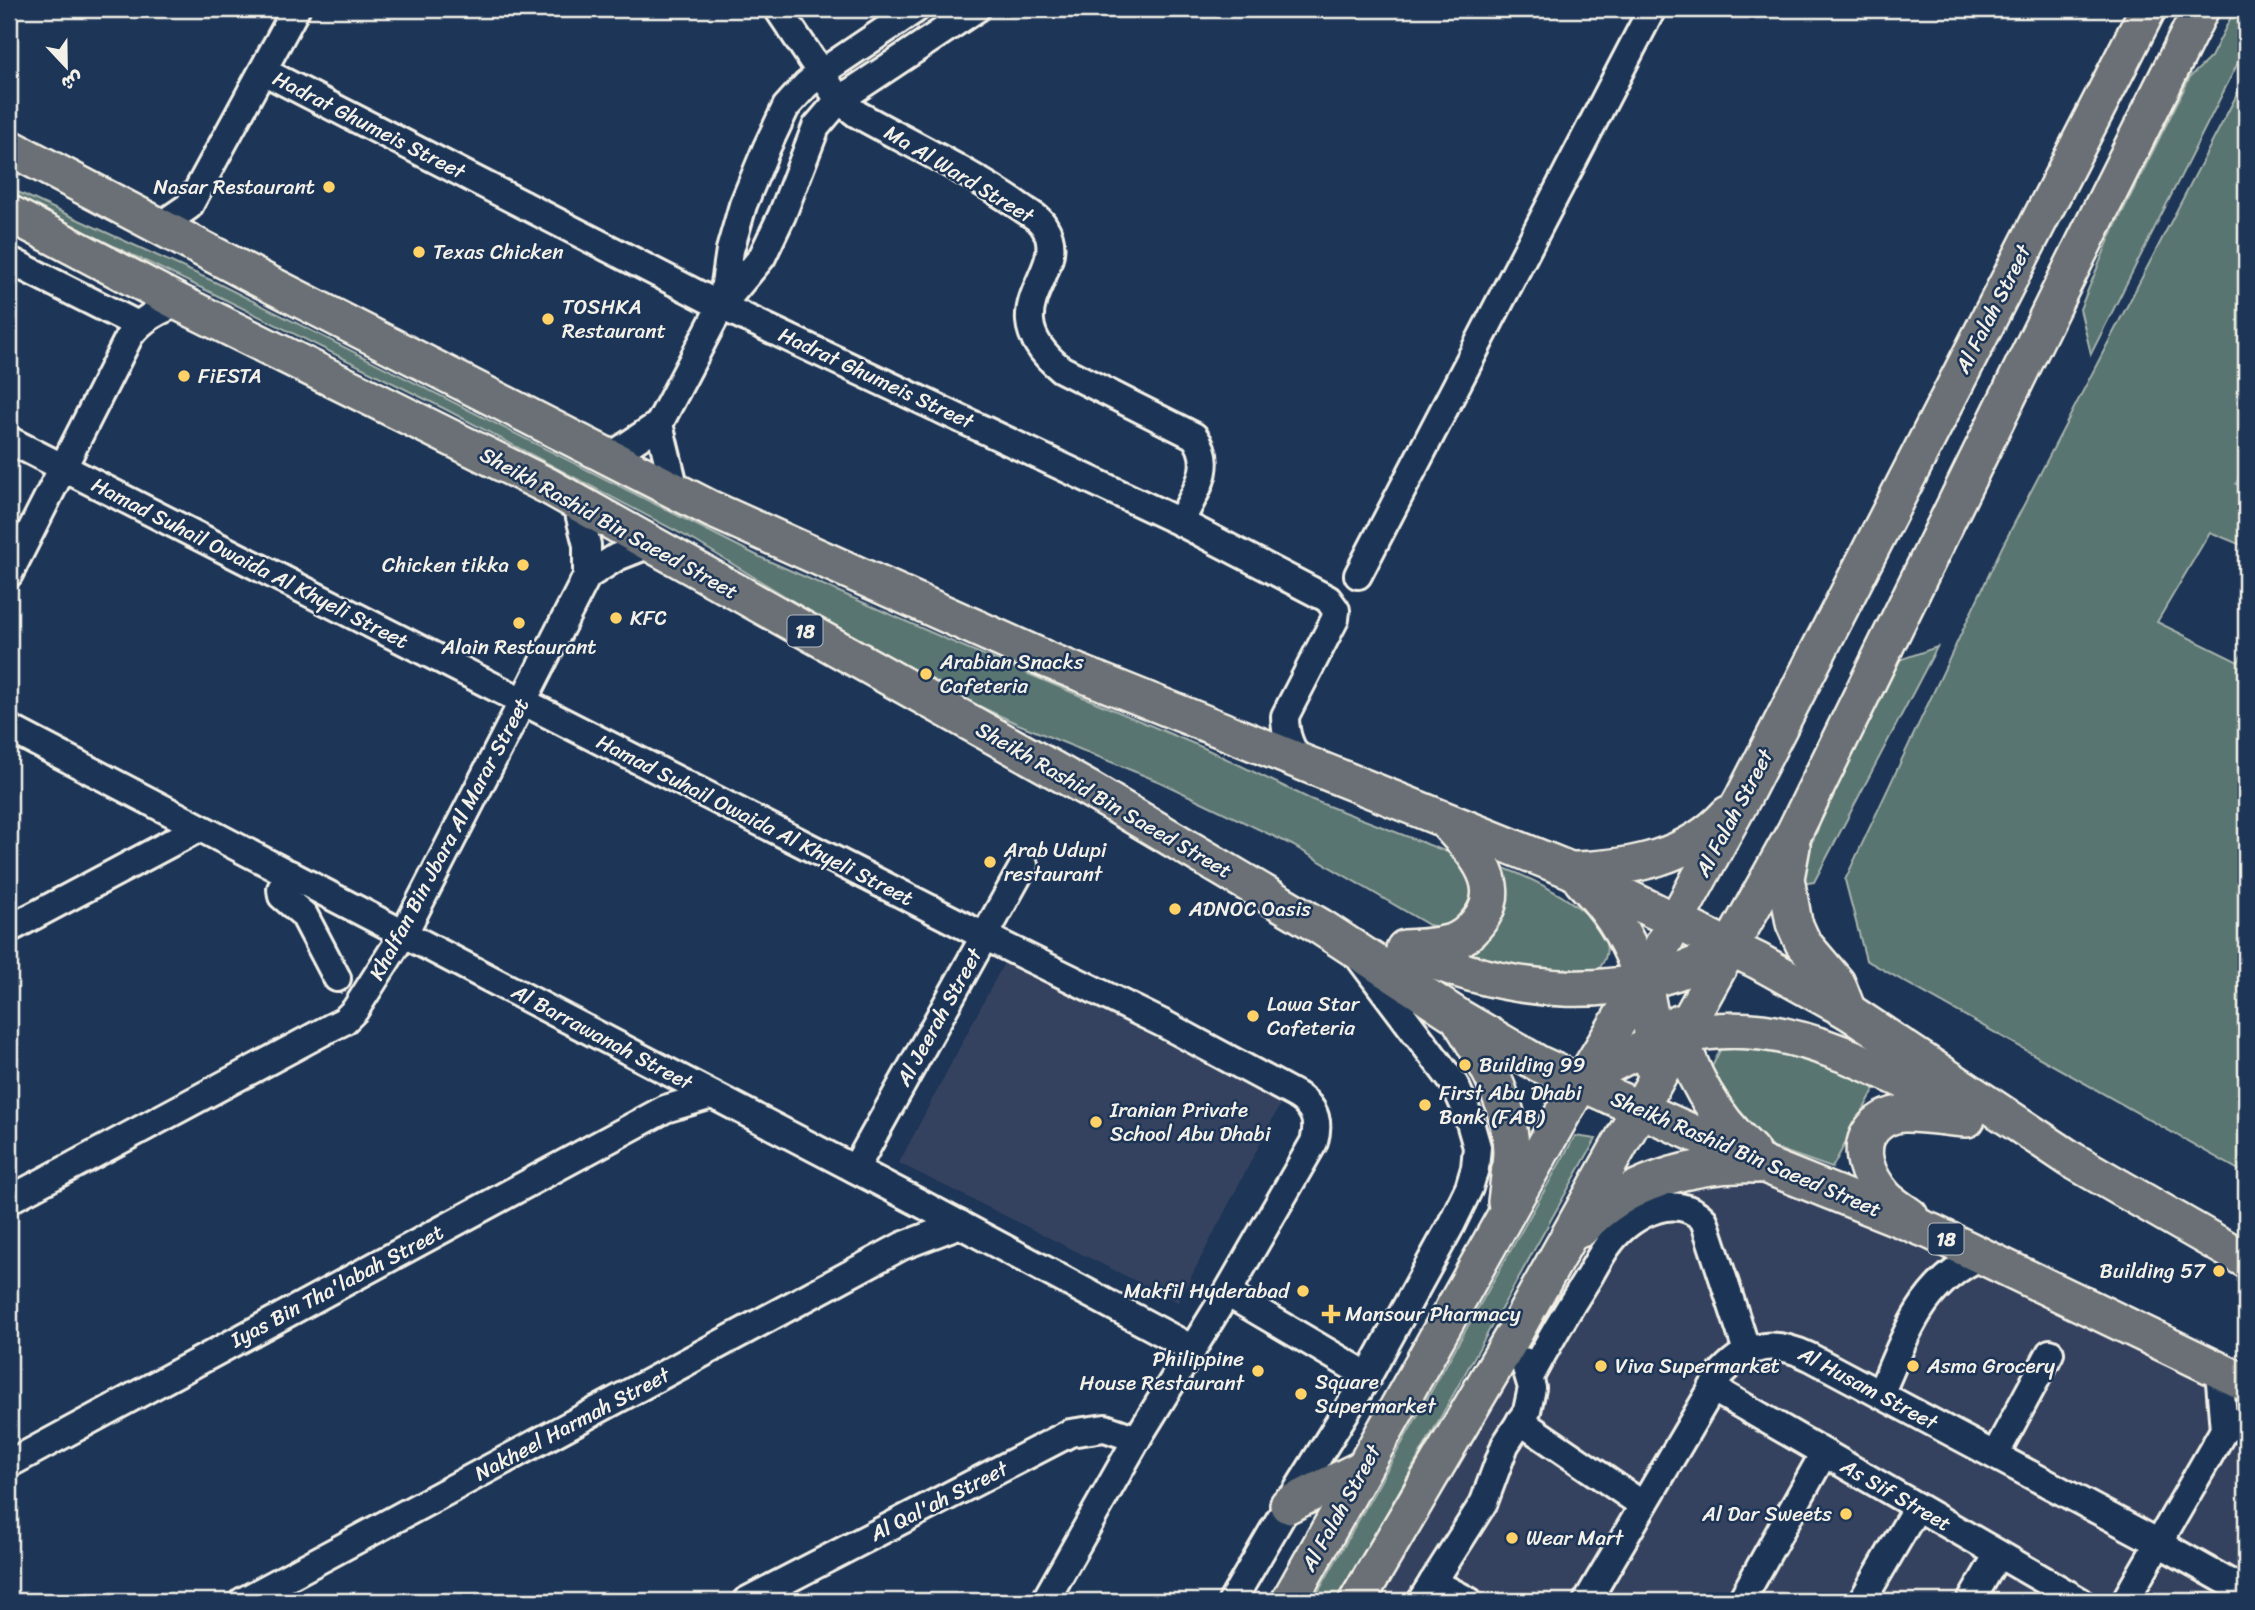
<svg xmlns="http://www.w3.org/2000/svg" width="2255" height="1610" viewBox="0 0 2255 1610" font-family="Sriracha,'Playpen Sans Arabic',sans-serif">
<rect width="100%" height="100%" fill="#1d3557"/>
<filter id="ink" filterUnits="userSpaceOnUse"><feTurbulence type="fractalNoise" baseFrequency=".0143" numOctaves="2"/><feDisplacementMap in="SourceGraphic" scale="14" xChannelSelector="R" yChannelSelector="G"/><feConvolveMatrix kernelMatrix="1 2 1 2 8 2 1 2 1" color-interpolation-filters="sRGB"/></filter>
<g filter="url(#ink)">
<g fill="#34435f">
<path d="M 1005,961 L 1281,1103 L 1178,1302 L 899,1163 Z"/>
<path d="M 1730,1171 L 1883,1224 L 2246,1393 L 2246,1601 L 1367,1601 L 1575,1244 L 1650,1190 Z"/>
</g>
<g fill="#597471" stroke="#a6b2ac" stroke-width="2">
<path d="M 2235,9 L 2246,9 L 2246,47 L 2091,354 L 2080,309 L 2111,235 L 2190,77 L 2211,57 Z"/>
<path d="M 2246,77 L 2246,463 L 2236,484 L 2246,489 L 2246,547 L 2210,532 L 2157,622 L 2238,662 L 2246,646 L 2246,1174 L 1866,960 L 1845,880 L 2002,547 Z"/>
<path d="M 9,188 L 217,283 L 762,558 L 955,643 L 1204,748 L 1310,799 L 1463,858 L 1484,890 L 1454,930 L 1429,925 L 1292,845 L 1160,782 L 1018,724 L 920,679 L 695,541 L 445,409 L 212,293 L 9,196 Z"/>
<path d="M 1937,647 L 1814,882 L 1801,884 L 1800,869 L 1888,673 L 1899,660 Z"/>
<path d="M 1496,865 C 1529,877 1640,924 1597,971 L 1521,973 L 1458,951 Z"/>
<path d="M 1765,1046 L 1858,1076 L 1875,1088 L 1832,1168 L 1772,1147 L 1738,1117 L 1710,1071 L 1721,1048 Z"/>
<path d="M 1575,1136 L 1596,1139 L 1338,1601 L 1313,1601 Z"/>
</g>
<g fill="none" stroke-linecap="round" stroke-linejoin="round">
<g stroke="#f4f1e8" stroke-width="32">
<g id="minor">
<path d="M 778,9 L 839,100 L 857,114 C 911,144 968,171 1019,206 C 1027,212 1039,217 1044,226 C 1074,272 986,308 1061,369 L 1194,436 C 1217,465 1194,494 1180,522"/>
<path d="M 263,71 L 721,306 L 1180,522 L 1328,599 L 1336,610 L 1335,619 L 1285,716 C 1285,735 1290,747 1301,763"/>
<path d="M 160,226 L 189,206 L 296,9"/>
<path d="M 9,260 L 138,325"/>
<path d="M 722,304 L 730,250 L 743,205 L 767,147 L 786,107 L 806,85 L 821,73 L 916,9"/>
<path d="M 659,424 L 675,490"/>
<path d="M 9,440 L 984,936 L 1164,1024 L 1296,1095 C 1314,1106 1320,1121 1314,1142 L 1227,1293 L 1137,1439 L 1045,1601"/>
<path d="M 610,457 L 659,424 L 721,306 L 762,257 L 782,215 L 816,127 L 839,100 L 976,9"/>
<path d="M 9,574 L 130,335 C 143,318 160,309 180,303"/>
<path d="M 1358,575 L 1652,9"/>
<path d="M 587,576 L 617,557 L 650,544"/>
<path d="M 9,728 L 918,1202 L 1193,1349"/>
<path d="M 290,874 L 281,889 L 282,896 L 304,915 L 337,978"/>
<path d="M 9,929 L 199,828"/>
<path d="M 855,1169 L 1024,865"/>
<path d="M 9,1200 L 330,1028 L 344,1021 L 355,1010 L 404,933 L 587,576 L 587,545 L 576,501"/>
<path d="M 1227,1293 L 1368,1376"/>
<path d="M 2219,1370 L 2224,1430"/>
<path d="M 1530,1377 C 1548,1343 1567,1311 1588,1278 C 1595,1266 1602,1252 1611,1241 C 1632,1214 1677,1191 1704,1220 L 1747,1351"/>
<path d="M 1712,1388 L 2080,1601"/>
<path d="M 1880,1394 C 1906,1337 1920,1283 1982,1256"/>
<path d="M 1520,1421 L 1643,1505"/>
<path d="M 1995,1455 L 2050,1353"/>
<path d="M 9,1464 L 665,1109 L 712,1095"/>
<path d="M 1433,1582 L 1469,1601"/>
<path d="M 243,1601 L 902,1246 L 960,1224"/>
<path d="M 746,1601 L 1070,1433 L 1105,1428 L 1137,1439"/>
<path d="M 1232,1601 L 1288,1505 L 1368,1376 L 1451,1225 L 1469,1188 L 1475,1168 L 1477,1147 L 1467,1112 L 1455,1085 L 1361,960"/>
<path d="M 1421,1601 L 1484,1502 L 1505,1445 L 1527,1411 L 1532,1388 L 1524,1361"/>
<path d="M 1587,1601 L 1722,1372 C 1749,1343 1775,1340 1810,1357 L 2159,1543 L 2246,1592"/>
<path d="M 1741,1601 L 1824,1453"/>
<path d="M 1862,1601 L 1917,1507"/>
<path d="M 1971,1601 L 1998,1554"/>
<path d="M 2125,1601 L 2224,1430 L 2246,1419"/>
</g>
</g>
<g stroke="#f4f1e8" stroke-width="40">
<g id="major">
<path d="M 9,147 L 254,276 L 711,509 L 1050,661 L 1570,870 L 1758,961 L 1848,1011 L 2072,1160 L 2246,1260"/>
<path d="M 9,213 L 180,303 L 548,486 L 1090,790 L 1321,927 L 1457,1016 L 1539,1064 L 1767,1166 L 1932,1232 L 2246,1383"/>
<path d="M 1792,846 L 1786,878 L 1794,923 L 1803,943 L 1837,983 L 1848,1011"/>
<path d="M 1575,870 C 1631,868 1688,858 1728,814"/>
<path d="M 1582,881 C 1632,931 1656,995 1652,1065"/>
<path d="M 1405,948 C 1419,947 1434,947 1448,943 C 1460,941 1471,931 1478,922 C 1508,885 1473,851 1448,824"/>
<path d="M 1404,949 C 1510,996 1626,1007 1730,948"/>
<path d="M 1461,1022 C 1487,1064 1511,1102 1511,1153 C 1510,1169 1508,1186 1506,1202"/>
<path d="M 1678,1023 C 1688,1073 1715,1117 1751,1151"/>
<path d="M 1585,1080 C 1734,984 1826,1045 1968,1111"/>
<path d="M 1910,1216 C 1902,1210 1891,1204 1884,1196 C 1868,1177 1855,1149 1873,1128 C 1880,1120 1891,1115 1902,1114 C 1923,1113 1946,1118 1967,1119"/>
<path d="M 1581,1229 C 1624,1181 1694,1163 1756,1165"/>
<path d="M 1288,1505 L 1361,1469"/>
<path d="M 1289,1601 L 1563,1113 L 1643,981 L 1744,796 L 2148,9"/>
<path d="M 1357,1601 L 1514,1334 L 1795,831 L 2054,303 L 2201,9"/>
</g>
</g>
<use href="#minor" stroke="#1d3557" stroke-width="26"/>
<use href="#major" stroke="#6a7074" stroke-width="35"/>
</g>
</g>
<g fill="#ffd166" stroke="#1d3557" stroke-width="2.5">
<circle cx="329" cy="187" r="7"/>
<circle cx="419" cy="252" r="7"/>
<circle cx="548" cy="319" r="7"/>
<circle cx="184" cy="376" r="7"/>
<circle cx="523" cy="565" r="7"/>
<circle cx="616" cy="618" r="7"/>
<circle cx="519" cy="623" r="7"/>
<circle cx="926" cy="674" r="7"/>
<circle cx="990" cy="862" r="7"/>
<circle cx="1175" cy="909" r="7"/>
<circle cx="1253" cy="1016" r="7"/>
<circle cx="1465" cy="1065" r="7"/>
<circle cx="1425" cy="1105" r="7"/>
<circle cx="1096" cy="1122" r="7"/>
<circle cx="2219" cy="1271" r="7"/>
<circle cx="1303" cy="1291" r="7"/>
<path d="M1327.5 1303.5h7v7h7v7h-7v7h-7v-7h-7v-7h7z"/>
<circle cx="1601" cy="1366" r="7"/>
<circle cx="1913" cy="1366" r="7"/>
<circle cx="1258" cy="1371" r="7"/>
<circle cx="1301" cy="1394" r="7"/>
<circle cx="1846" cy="1514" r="7"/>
<circle cx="1512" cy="1538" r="7"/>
</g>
<g text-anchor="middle" stroke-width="5" stroke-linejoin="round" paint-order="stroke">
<g fill="#1d3557" stroke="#b4b9bc" stroke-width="2">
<rect x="787.5" y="615.5" width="35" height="31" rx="5"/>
<rect x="1928.5" y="1223.5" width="35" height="31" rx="5"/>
</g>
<g font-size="19" font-weight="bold" fill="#f4f1e8">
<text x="805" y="638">18</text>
<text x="1946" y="1246">18</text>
</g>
<g font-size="21" fill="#f4f1e8" stroke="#1d3557">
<text transform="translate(369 125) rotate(27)" y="7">Hadrat Ghumeis Street</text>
<text transform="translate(959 174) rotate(31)" y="7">Ma Al Ward Street</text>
<text transform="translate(1993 309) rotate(-63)" y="7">Al Falah Street</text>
<text transform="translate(876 378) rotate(25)" y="7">Hadrat Ghumeis Street</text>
<text transform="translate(609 523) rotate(29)" y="7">Sheikh Rashid Bin Saeed Street</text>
<text transform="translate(250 563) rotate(27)" y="7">Hamad Suhail Owaida Al Khyeli Street</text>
<text transform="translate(1104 800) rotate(30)" y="7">Sheikh Rashid Bin Saeed Street</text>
<text transform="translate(1734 813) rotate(-62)" y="7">Al Falah Street</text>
<text transform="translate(755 820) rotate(27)" y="7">Hamad Suhail Owaida Al Khyeli Street</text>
<text transform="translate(449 839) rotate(-62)" y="7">Khalfan Bin Jbara Al Marar Street</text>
<text transform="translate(939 1017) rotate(-61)" y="7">Al Jeerah Street</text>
<text transform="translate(602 1037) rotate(28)" y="7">Al Barrawanah Street</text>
<text transform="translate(1746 1154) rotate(23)" y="7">Sheikh Rashid Bin Saeed Street</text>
<text transform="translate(337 1286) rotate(-28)" y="7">Iyas Bin Tha'labah Street</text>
<text transform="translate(1868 1388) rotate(28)" y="7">Al Husam Street</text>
<text transform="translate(572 1424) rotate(-28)" y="7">Nakheel Harmah Street</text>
<text transform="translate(1896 1495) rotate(30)" y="7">As Sif Street</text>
<text transform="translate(939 1501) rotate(-27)" y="7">Al Qal'ah Street</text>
<text transform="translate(1341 1508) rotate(-61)" y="7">Al Falah Street</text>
</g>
<g font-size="21" fill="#f4f1e8" stroke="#1d3557" text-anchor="start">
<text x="315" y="194" text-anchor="end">Nasar Restaurant</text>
<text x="433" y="259">Texas Chicken</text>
<text x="562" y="314">TOSHKA<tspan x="562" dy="24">Restaurant</tspan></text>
<text x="198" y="383">FiESTA</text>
<text x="509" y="572" text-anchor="end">Chicken tikka</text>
<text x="630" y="625">KFC</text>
<text x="519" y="654" text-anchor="middle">Alain Restaurant</text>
<text x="940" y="669">Arabian Snacks<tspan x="940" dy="24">Cafeteria</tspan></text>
<text x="1004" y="857">Arab Udupi<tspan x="1004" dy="24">restaurant</tspan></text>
<text x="1189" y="916">ADNOC Oasis</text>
<text x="1267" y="1011">Lawa Star<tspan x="1267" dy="24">Cafeteria</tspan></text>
<text x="1479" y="1072">Building 99</text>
<text x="1439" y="1100">First Abu Dhabi<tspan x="1439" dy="24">Bank (FAB)</tspan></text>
<text x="1110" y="1117">Iranian Private<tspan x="1110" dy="24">School Abu Dhabi</tspan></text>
<text x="2205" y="1278" text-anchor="end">Building 57</text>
<text x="1289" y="1298" text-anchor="end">Makfil Hyderabad</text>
<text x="1345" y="1321">Mansour Pharmacy</text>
<text x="1244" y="1366" text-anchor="end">Philippine<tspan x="1244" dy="24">House Restaurant</tspan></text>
<text x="1615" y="1373">Viva Supermarket</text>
<text x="1927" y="1373">Asma Grocery</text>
<text x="1315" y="1389">Square<tspan x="1315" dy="24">Supermarket</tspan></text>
<text x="1832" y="1521" text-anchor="end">Al Dar Sweets</text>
<text x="1526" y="1545">Wear Mart</text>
</g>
</g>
<rect width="2255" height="1610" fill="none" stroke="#1d3557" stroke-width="35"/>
<rect x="18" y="18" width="2220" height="1575" fill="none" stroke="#f4f1e8" stroke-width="2.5" filter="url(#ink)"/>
<g transform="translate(66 66) rotate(158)" stroke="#1d3557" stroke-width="5" paint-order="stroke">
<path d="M0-5L12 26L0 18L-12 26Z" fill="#f4f1e8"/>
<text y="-10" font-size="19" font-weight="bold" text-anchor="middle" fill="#f4f1e8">ش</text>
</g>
</svg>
